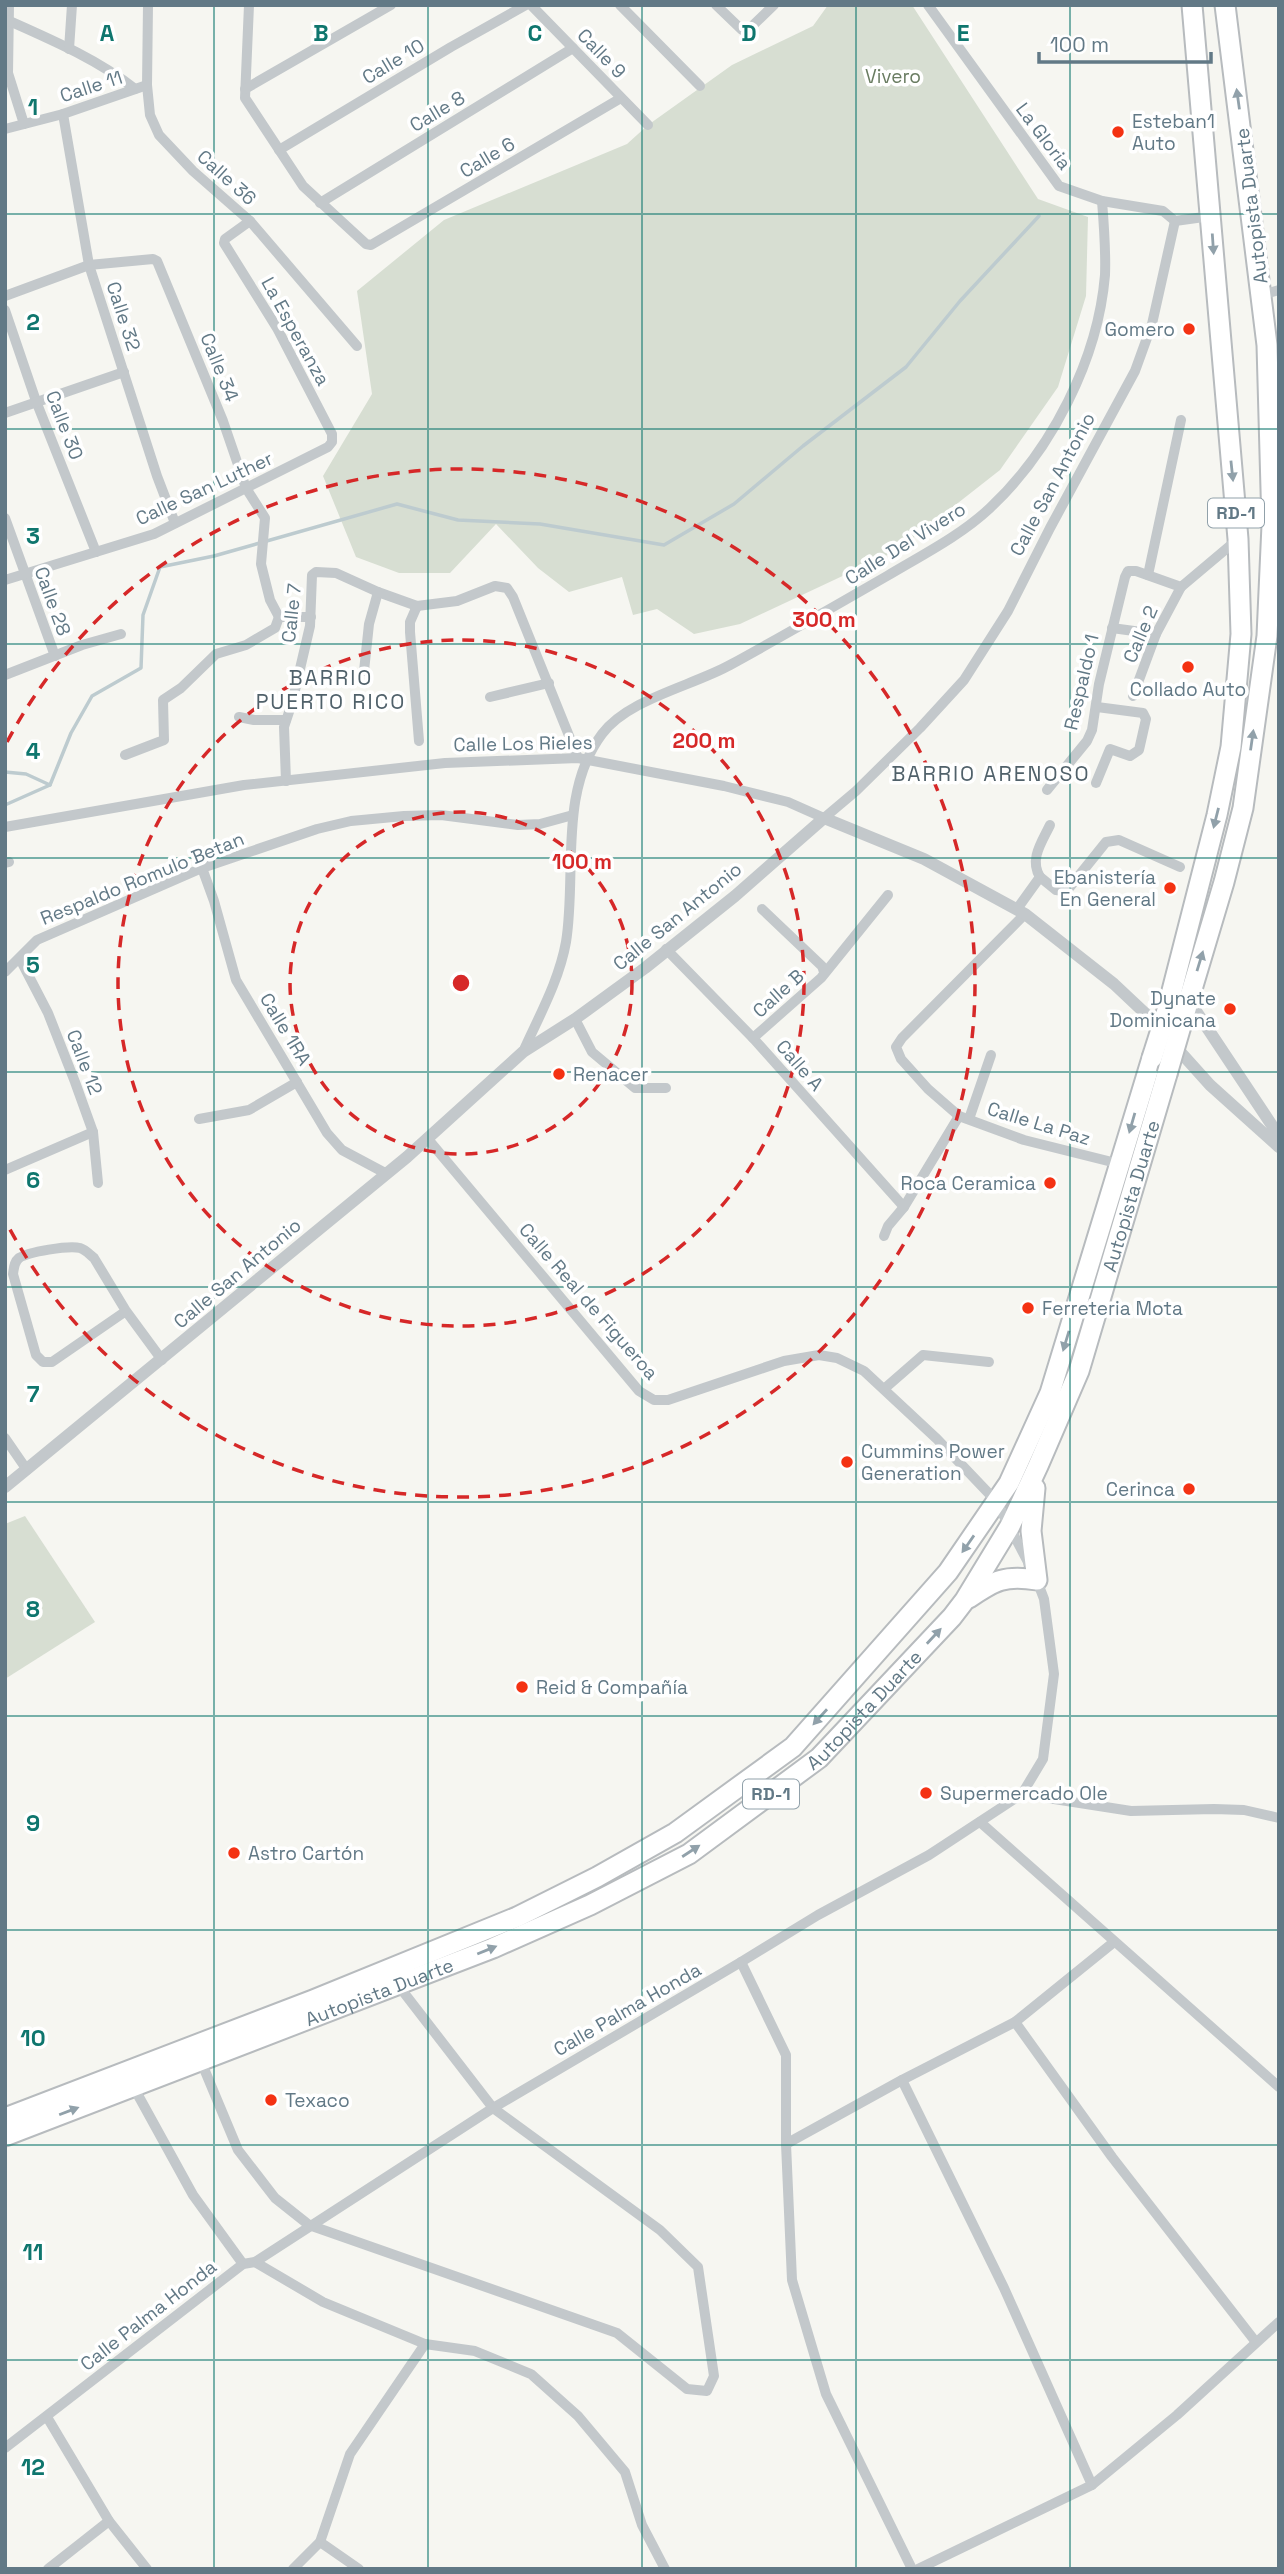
<svg xmlns="http://www.w3.org/2000/svg" width="1284" height="2574" viewBox="0 0 1284 2574" font-family="'Space Grotesk',sans-serif">
<rect width="100%" height="100%" fill="#f6f6f1"/>
<g fill="#d7ded2">
<path d="M 828,5 L 912,5 L 1038,199 L 1088,217 L 1086,296 L 1058,387 L 1000,470 L 898,550 L 740,624 L 694,634 L 657,609 L 633,615 L 622,577 L 569,592 L 538,568 L 496,524 L 450,573 L 399,573 L 356,557 L 323,476 L 372,394 L 357,291 L 444,220 L 627,144 L 648,125 L 732,65 L 813,26 Z"/>
<path d="M 25,1516 L 95,1622 L 5,1679 L 5,1524 Z"/>
</g>
<g fill="none" stroke-linecap="round" stroke-linejoin="round">
<g stroke="#bdcbcf" stroke-width="3.5">
<path d="M 5,772 L 26,774 L 50,785"/>
<path d="M 5,805 L 50,785 L 71,733 L 92,696 L 141,668 L 143,615 L 160,567 L 214,556 L 397,504 L 458,520 L 540,524 L 664,545 L 734,504 L 803,446 L 906,367 L 960,301 L 1039,216"/>
</g>
<g stroke="#b7bbbe" stroke-width="23">
<g id="motorway">
<path d="M 1166,1014 L 1217,815 L 1231,747 L 1241,634 L 1238,539 L 1192,5"/>
<path d="M 1181,1026 L 1224,882 L 1243,808 L 1267,636 L 1272,525 L 1267,345 L 1225,5"/>
<path d="M 969,1598 C 995,1580 1005,1575 1037,1580 L 1031,1531 L 1035,1488"/>
<path d="M 5,2118 L 313,2000 L 517,1917 L 597,1877 L 675,1833 L 793,1747 L 948,1572 L 1009,1483 L 1050,1393 L 1152,1058"/>
<path id="s1" d="M 5,2136 L 493,1948 L 590,1905 L 689,1854 L 819,1758 L 952,1617 L 965,1600 L 1010,1526 L 1038,1466 L 1079,1371 L 1167,1074"/>
</g>
</g>
<g stroke="#c3c8cb" stroke-width="10">
<path d="M 9,5 L 8,73 L 24,124"/>
<path d="M 148,5 L 147,85 L 150,115 L 159,135 L 193,171 L 250,221 L 357,346"/>
<path d="M 249,5 L 245,98 L 303,186 L 366,244 L 371,245 L 621,98"/>
<path d="M 531,5 L 648,125"/>
<path d="M 620,5 L 700,86"/>
<path d="M 716,5 L 742,30 L 748,30 L 774,5"/>
<path d="M 928,5 L 1059,186 L 1102,201 L 1163,211 L 1175,221 L 1211,216"/>
<path d="M 5,19 C 50,39 97,59 135,89"/>
<path d="M 69,49 L 72,5"/>
<path d="M 245,89 L 391,5"/>
<path d="M 63,114 L 89,265 L 157,476 L 175,523"/>
<path d="M 5,129 L 63,114 L 147,85"/>
<path d="M 279,150 L 451,47 L 526,5"/>
<path d="M 320,203 L 573,48"/>
<path d="M 1262,295 L 1279,290"/>
<path d="M 5,296 L 89,265 L 153,259 L 157,261 L 223,421 L 246,488 L 265,518 L 261,564 L 270,600 L 279,617"/>
<path d="M 5,310 L 36,401 L 96,552"/>
<path d="M 5,413 L 124,372"/>
<path d="M 5,518 L 55,656"/>
<path d="M 1148,575 L 1181,420"/>
<path d="M 5,580 L 154,534 L 328,447 L 332,442 L 332,434 L 277,328 L 224,243 L 225,239 L 250,221"/>
<path d="M 417,606 L 410,622 L 410,632 L 419,741"/>
<path d="M 279,617 L 311,617"/>
<path d="M 1112,628 L 1156,634"/>
<path d="M 364,671 L 369,624 L 378,592"/>
<path d="M 5,675 L 82,645 L 121,634"/>
<path d="M 1133,696 L 1156,634 L 1181,587"/>
<path d="M 490,697 L 549,683"/>
<path d="M 239,717 L 254,720 L 286,720"/>
<path d="M 125,755 L 164,740 L 163,700 L 181,688 L 216,654 L 246,645 L 275,628 L 279,617"/>
<path d="M 286,781 L 284,727 L 292,703 L 310,626 L 312,575 L 316,572 L 336,573 L 378,592 L 417,606 L 457,601 L 495,586 L 507,588 L 513,597 L 578,758"/>
<path d="M 1096,783 L 1110,749 L 1130,756 L 1139,750 L 1146,719 L 1143,713 L 1097,707"/>
<path d="M 1047,790 L 1087,741 L 1092,730 L 1099,684 L 1125,577 L 1128,571 L 1136,571 L 1181,587 L 1238,539"/>
<path d="M 5,827 L 244,785 L 445,763 L 578,758 L 724,786 L 788,802 L 824,818 L 856,791 L 920,728 L 964,680 L 1008,611 L 1050,528 L 1135,371 L 1152,324 L 1175,221"/>
<path d="M 5,863 L 9,862"/>
<path d="M 202,868 L 214,901 L 236,980 L 327,1133 L 342,1150 L 387,1174"/>
<path d="M 1040,877 C 1029,859 1042,842 1050,825"/>
<path d="M 762,909 L 822,966 L 824,972"/>
<path d="M 1017,909 L 1040,877 L 1056,890 L 1063,891 L 1069,888 L 1106,842 L 1119,840 L 1180,867"/>
<path d="M 1025,914 L 902,1038 L 896,1047 L 901,1059 L 928,1089 L 959,1116 L 1024,1140 L 1120,1164"/>
<path d="M 666,949 L 753,1038 L 904,1207"/>
<path d="M 20,959 L 48,1013 L 75,1082 L 93,1132 L 98,1183"/>
<path d="M 5,972 L 37,940 L 202,868 L 317,829 L 351,821 L 404,816 L 441,815 L 518,825 L 540,824 L 573,815"/>
<path d="M 575,1019 L 592,1052 L 635,1088 L 666,1088"/>
<path d="M 753,1038 L 821,978 L 888,895"/>
<path d="M 523,1052 C 539,1016 559,981 566,942 C 577,874 558,793 602,734 C 628,699 692,686 730,665 C 783,636 835,606 887,576 C 922,555 960,536 990,508 C 1052,450 1098,359 1105,275 C 1106,250 1104,226 1102,201"/>
<path d="M 199,1119 L 249,1110 L 297,1082"/>
<path d="M 969,1119 L 991,1055"/>
<path d="M 427,1138 L 639,1391 L 654,1400 L 668,1400 L 784,1361 L 819,1355 L 837,1358 L 864,1371 L 937,1439 L 996,1501 L 1029,1564"/>
<path d="M 5,1170 L 93,1132"/>
<path d="M 884,1236 L 888,1226 L 904,1207 L 959,1116"/>
<path d="M 126,1311 L 52,1362 L 43,1362 L 36,1355 L 13,1274 C 14,1268 14,1262 19,1258 C 28,1252 69,1245 80,1248 C 86,1250 89,1254 94,1258 L 126,1311 L 162,1360"/>
<path d="M 884,1389 L 923,1355 L 989,1362"/>
<path d="M 5,1438 L 27,1470"/>
<path d="M 1022,1794 L 1131,1811 L 1214,1809 L 1244,1810 L 1279,1818"/>
<path d="M 980,1822 L 1279,2087"/>
<path d="M 741,1962 L 786,2055 L 786,2144 L 792,2280 L 826,2394 L 912,2569"/>
<path d="M 1015,2022 L 1112,2157 L 1255,2341"/>
<path d="M 200,2059 L 238,2150 L 275,2198 L 309,2225 L 617,2333 L 687,2389 L 707,2391 L 714,2376 L 698,2267 L 660,2230 L 493,2108 L 398,1985"/>
<path d="M 902,2080 L 1004,2288 L 1092,2485"/>
<path d="M 133,2086 L 193,2195 L 243,2264"/>
<path d="M 786,2144 L 902,2080 L 1015,2022 L 1114,1942"/>
<path d="M 255,2262 L 323,2302 L 425,2344 L 475,2351 L 531,2374 L 578,2416 L 625,2472 L 642,2525 L 665,2569"/>
<path d="M 47,2417 L 109,2521 L 147,2569"/>
<path d="M 5,2448 L 243,2264 L 255,2262 L 493,2108 L 741,1962 L 818,1915 L 929,1855 L 1022,1794 L 1043,1759 L 1054,1674 L 1044,1599 L 1036,1578"/>
<path d="M 320,2542 L 359,2569"/>
<path d="M 48,2569 L 109,2521"/>
<path d="M 293,2569 L 320,2542 L 350,2454 L 425,2344"/>
<path d="M 918,2569 L 1092,2485 L 1177,2415 L 1279,2322"/>
</g>
<g stroke="#c3c8cb" stroke-width="12">
<path d="M 1188,999 L 1279,1136"/>
<path d="M 5,1487 L 407,1157 L 523,1052 L 575,1019 L 645,968 L 735,896 L 824,818 L 924,859 L 1025,914 L 1114,984 L 1147,1015 L 1210,1085 L 1279,1147"/>
</g>
<use href="#motorway" stroke="#fff" stroke-width="19"/>
<g stroke="#b7bbbe" stroke-width="23" stroke-linecap="butt">
<g id="motorway-bridge">
<path d="M 1152,1058 L 1166,1014"/>
<path d="M 1167,1074 L 1181,1026"/>
</g>
</g>
<use href="#motorway-bridge" stroke="#fff" stroke-width="19"/>
</g>
<defs><path id="oneway-solid" d="M-6-.8H1V-3.2L6.5 0L1 3.2V.8H-6Z" transform="scale(1.75)"/></defs>
<g fill="#91a1aa">
<use href="#oneway-solid" transform="translate(1238 99) rotate(-98)"/>
<use href="#oneway-solid" transform="translate(1213 244) rotate(86)"/>
<use href="#oneway-solid" transform="translate(1232 471) rotate(84)"/>
<use href="#oneway-solid" transform="translate(1252 740) rotate(-82)"/>
<use href="#oneway-solid" transform="translate(1216 818) rotate(104)"/>
<use href="#oneway-solid" transform="translate(1200 961) rotate(-73)"/>
<use href="#oneway-solid" transform="translate(1132 1123) rotate(106)"/>
<use href="#oneway-solid" transform="translate(1066 1341) rotate(107)"/>
<use href="#oneway-solid" transform="translate(968 1544) rotate(125)"/>
<use href="#oneway-solid" transform="translate(934 1636) rotate(-47)"/>
<use href="#oneway-solid" transform="translate(820 1717) rotate(132)"/>
<use href="#oneway-solid" transform="translate(691 1851) rotate(-33)"/>
<use href="#oneway-solid" transform="translate(487 1950) rotate(-22)"/>
<use href="#oneway-solid" transform="translate(69 2111) rotate(-21)"/>
</g>
<path fill="none" stroke="#0f766e" stroke-width="2" stroke-opacity="0.55" d="M 214,5 L 214,2569M 428,5 L 428,2569M 642,5 L 642,2569M 856,5 L 856,2569M 1070,5 L 1070,2569M 5,214 L 1279,214M 5,429 L 1279,429M 5,644 L 1279,644M 5,858 L 1279,858M 5,1072 L 1279,1072M 5,1287 L 1279,1287M 5,1502 L 1279,1502M 5,1716 L 1279,1716M 5,1930 L 1279,1930M 5,2145 L 1279,2145M 5,2360 L 1279,2360"/>
<g fill="none" stroke="#d62828" stroke-width="3.5" stroke-dasharray="12 9">
<circle cx="461" cy="983" r="171"/>
<circle cx="461" cy="983" r="343"/>
<path d="M7 742A514 514 0 1 1 7 1224"/>
</g>
<g fill="#f43213" stroke="#fff" stroke-width="2.5">
<circle cx="1118" cy="132" r="7"/>
<circle cx="1189" cy="329" r="7"/>
<circle cx="1188" cy="667" r="7"/>
<circle cx="1170" cy="888" r="7"/>
<circle cx="1230" cy="1009" r="7"/>
<circle cx="559" cy="1074" r="7"/>
<circle cx="1050" cy="1183" r="7"/>
<circle cx="1028" cy="1308" r="7"/>
<circle cx="847" cy="1462" r="7"/>
<circle cx="1189" cy="1489" r="7"/>
<circle cx="522" cy="1687" r="7"/>
<circle cx="926" cy="1793" r="7"/>
<circle cx="234" cy="1853" r="7"/>
<circle cx="271" cy="2100" r="7"/>
</g>
<g text-anchor="middle" stroke-width="7" stroke-linejoin="round" paint-order="stroke">
<g fill="#fff" stroke="#91a1aa" stroke-width="2">
<rect x="1208" y="498.5" width="56" height="29" rx="5"/>
<rect x="743" y="1779.5" width="56" height="29" rx="5"/>
</g>
<g font-size="18" font-weight="bold" fill="#627986">
<text x="1236" y="519">RD-1</text>
<text x="771" y="1800">RD-1</text>
</g>
<g font-size="19" fill="#627986" stroke="#fff">
<text transform="translate(602 53) rotate(46)" y="7">Calle 9</text>
<text transform="translate(393 61) rotate(-31)" y="7">Calle 10</text>
<text transform="translate(91 86) rotate(-18)" y="7">Calle 11</text>
<text transform="translate(437 111) rotate(-31)" y="7">Calle 8</text>
<text transform="translate(1044 136) rotate(53)" y="7">La Gloria</text>
<text transform="translate(487 157) rotate(-31)" y="7">Calle 6</text>
<text transform="translate(227 177) rotate(42)" y="7">Calle 36</text>
<text transform="translate(1251 206) rotate(-97)" y="7">Autopista Duarte</text>
<text transform="translate(124 316) rotate(72)" y="7">Calle 32</text>
<text transform="translate(296 331) rotate(61)" y="7">La Esperanza</text>
<text transform="translate(220 367) rotate(68)" y="7">Calle 34</text>
<text transform="translate(65 425) rotate(69)" y="7">Calle 30</text>
<text transform="translate(1052 484) rotate(-62)" y="7">Calle San Antonio</text>
<text transform="translate(204 488) rotate(-25)" y="7">Calle San Luther</text>
<text transform="translate(905 543) rotate(-32)" y="7">Calle Del Vivero</text>
<text transform="translate(53 601) rotate(70)" y="7">Calle 28</text>
<text transform="translate(291 613) rotate(-84)" y="7">Calle 7</text>
<text transform="translate(1140 634) rotate(-67)" y="7">Calle 2</text>
<text transform="translate(1081 682) rotate(-77)" y="7">Respaldo 1</text>
<text transform="translate(523 743) rotate(-1)" y="7">Calle Los Rieles</text>
<text transform="translate(142 878) rotate(-22)" y="7">Respaldo Romulo Betan</text>
<text transform="translate(677 916) rotate(-39)" y="7">Calle San Antonio</text>
<text transform="translate(778 993) rotate(-42)" y="7">Calle B</text>
<text transform="translate(286 1029) rotate(59)" y="7">Calle 1RA</text>
<text transform="translate(85 1062) rotate(69)" y="7">Calle 12</text>
<text transform="translate(800 1065) rotate(49)" y="7">Calle A</text>
<text transform="translate(1039 1123) rotate(17)" y="7">Calle La Paz</text>
<text dy="7" stroke="none"><textPath href="#s1" startOffset="1556">Autopista Duarte</textPath></text>
<text transform="translate(237 1273) rotate(-40)" y="7">Calle San Antonio</text>
<text transform="translate(589 1301) rotate(49)" y="7">Calle Real de Figueroa</text>
<text dy="7" stroke="none"><textPath href="#s1" startOffset="968">Autopista Duarte</textPath></text>
<text dy="7" stroke="none"><textPath href="#s1" startOffset="401">Autopista Duarte</textPath></text>
<text transform="translate(627 2009) rotate(-30)" y="7">Calle Palma Honda</text>
<text transform="translate(148 2315) rotate(-38)" y="7">Calle Palma Honda</text>
</g>
<g font-size="19" fill="#697c61" stroke="#fff">
<text x="893" y="83">Vivero</text>
</g>
<g font-size="19" fill="#627986" stroke="#fff" text-anchor="start">
<text x="1132" y="128">Esteban1<tspan x="1132" dy="22">Auto</tspan></text>
<text x="1175" y="336" text-anchor="end">Gomero</text>
<text x="1188" y="696" text-anchor="middle">Collado Auto</text>
<text x="1156" y="884" text-anchor="end">Ebanistería<tspan x="1156" dy="22">En General</tspan></text>
<text x="1216" y="1005" text-anchor="end">Dynate<tspan x="1216" dy="22">Dominicana</tspan></text>
<text x="573" y="1081">Renacer</text>
<text x="1036" y="1190" text-anchor="end">Roca Ceramica</text>
<text x="1042" y="1315">Ferreteria Mota</text>
<text x="861" y="1458">Cummins Power<tspan x="861" dy="22">Generation</tspan></text>
<text x="1175" y="1496" text-anchor="end">Cerinca</text>
<text x="536" y="1694">Reid &amp; Compañía</text>
<text x="940" y="1800">Supermercado Ole</text>
<text x="248" y="1860">Astro Cartón</text>
<text x="285" y="2107">Texaco</text>
</g>
<g font-size="21" letter-spacing="2" fill="#50616a" stroke="#fff">
<text x="331" y="685">BARRIO<tspan x="331" dy="24">PUERTO RICO</tspan></text>
<text x="991" y="781">BARRIO ARENOSO</text>
</g>
</g>
<g font-size="23" text-anchor="middle" font-weight="bold" fill="#0f766e" stroke="#fff" stroke-width="7" stroke-linejoin="round" paint-order="stroke">
<text x="107" y="41">A</text>
<text x="321" y="41">B</text>
<text x="535" y="41">C</text>
<text x="749" y="41">D</text>
<text x="963" y="41">E</text>
<text x="33" y="115">1</text>
<text x="33" y="330">2</text>
<text x="33" y="544">3</text>
<text x="33" y="759">4</text>
<text x="33" y="973">5</text>
<text x="33" y="1188">6</text>
<text x="33" y="1402">7</text>
<text x="33" y="1617">8</text>
<text x="33" y="1831">9</text>
<text x="33" y="2046">10</text>
<text x="33" y="2260">11</text>
<text x="33" y="2475">12</text>
</g>
<circle cx="461" cy="983" r="10" fill="#d62828" stroke="#fff" stroke-width="3.5"/>
<g font-size="21" text-anchor="middle" font-weight="bold" fill="#d62828" stroke="#fff" stroke-width="7" stroke-linejoin="round" paint-order="stroke">
<text x="824" y="627">300 m</text>
<text x="704" y="748">200 m</text>
<text x="582" y="869">100 m</text>
</g>
<rect width="1284" height="2574" fill="none" stroke="#627986" stroke-width="14"/>
<path d="M1039 52v10h172v-10" fill="none" stroke="#627986" stroke-width="3.5"/>
<text x="1050" y="52" font-size="21" fill="#627986" stroke="#ffffff" stroke-width="5" paint-order="stroke">100 m</text>
</svg>
